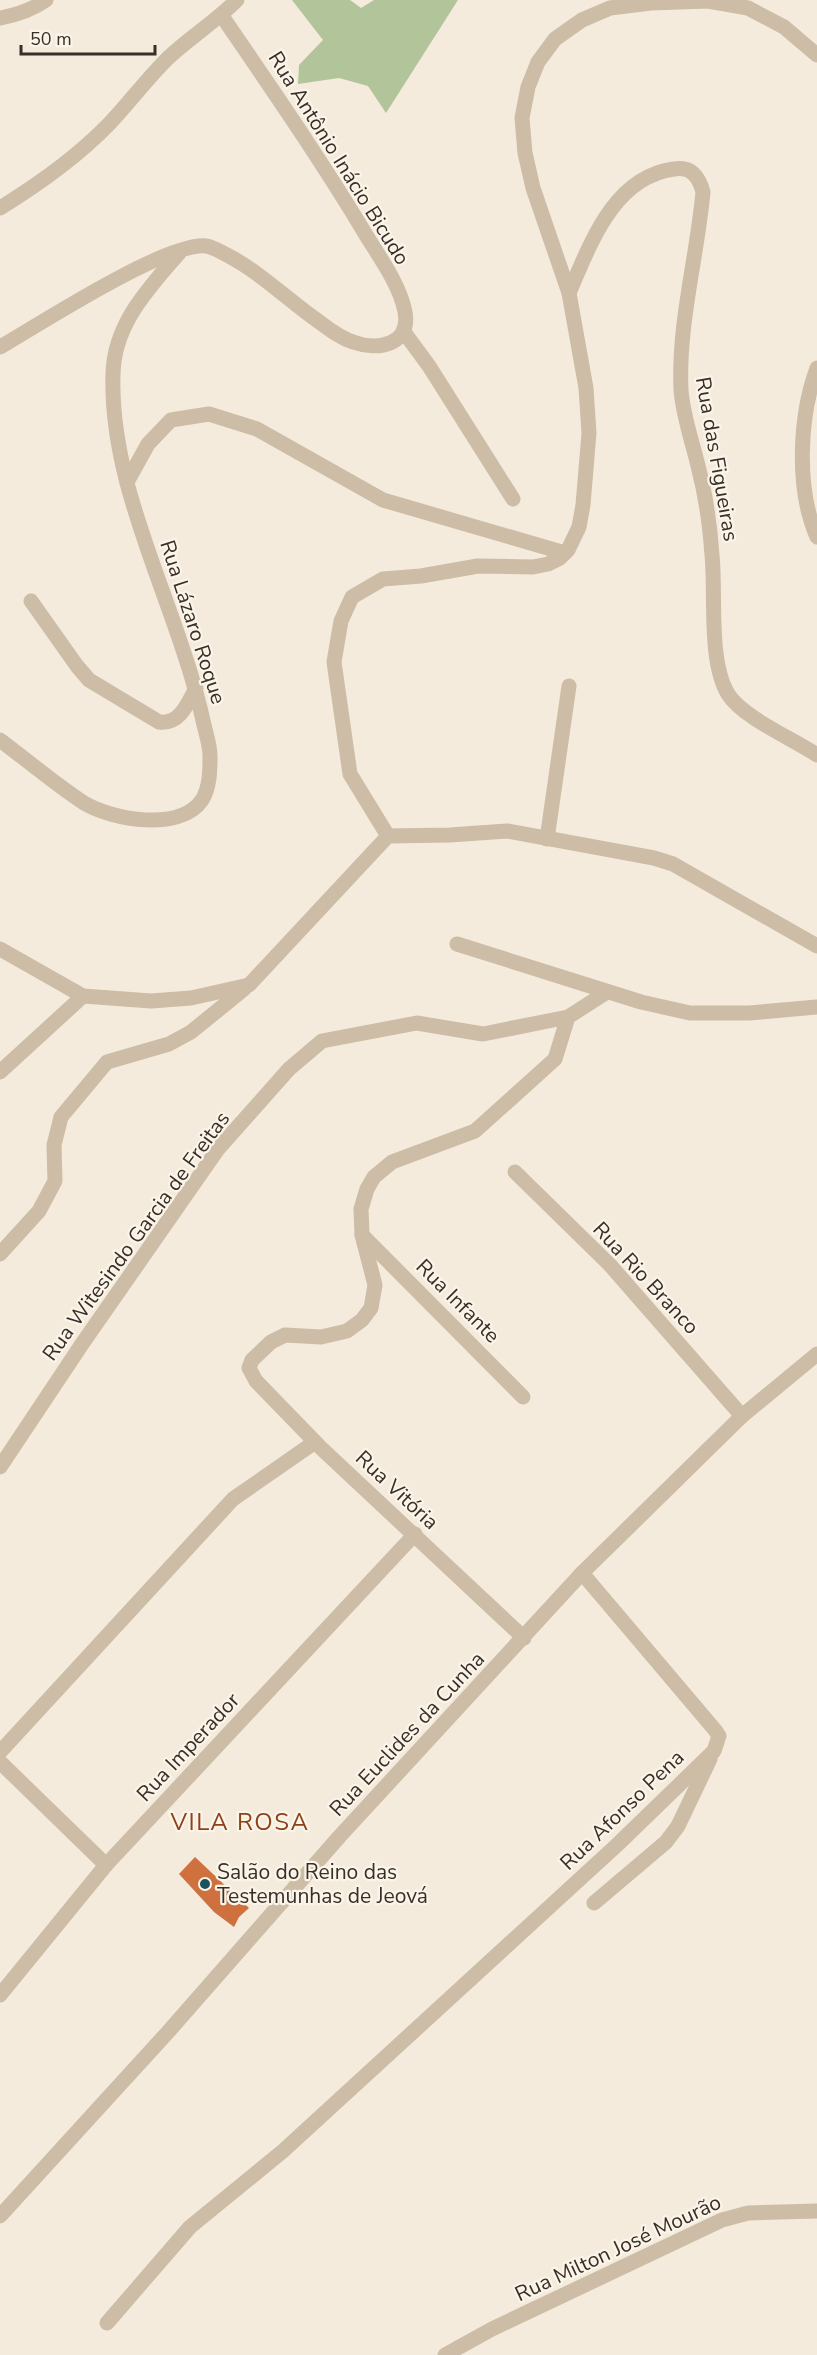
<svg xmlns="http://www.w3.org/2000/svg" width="817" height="2355" viewBox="0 0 817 2355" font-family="'Nunito Sans',sans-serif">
<rect width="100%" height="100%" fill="#f4ebdc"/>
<path fill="#b2c49a" d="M 350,0 L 361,8 L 374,0 L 458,0 L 386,113 L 368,86 L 339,78 L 298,84 L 299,65 L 323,40 L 292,0 Z"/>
<path fill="#cf703f" d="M 195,1857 L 249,1908 L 239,1917 L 234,1927 L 214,1912 L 179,1874 Z"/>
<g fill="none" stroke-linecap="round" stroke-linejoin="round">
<g stroke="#cdbca6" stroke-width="15">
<path d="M 0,18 C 17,15 32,10 46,0"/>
<path d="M 0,208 C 39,184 76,158 109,124 C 129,103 146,80 167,59 C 189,38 215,22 237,0"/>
<path d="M 569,293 C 590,245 613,177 674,169 C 691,166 699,177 703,192 C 697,258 678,323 681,390 C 683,417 693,443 699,470 C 706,497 710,527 712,555 C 716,594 708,661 728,694 C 742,717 793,739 817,755"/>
<path d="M 404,332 L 429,366 L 513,499"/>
<path d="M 0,347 C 40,324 166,242 206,246 C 213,247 221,252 227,255 C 260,272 288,300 318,321 C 329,329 340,338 353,342 C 378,351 411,345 405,312 C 400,285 380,258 366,235 C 321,160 271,88 222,16"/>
<path d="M 817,368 C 799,417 796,489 817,537"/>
<path d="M 127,482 L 148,444 L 171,420 L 209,414 L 257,429 L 383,500 L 565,553"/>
<path d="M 31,601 L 77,666 L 89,680 L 159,722 C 180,725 188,703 196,688"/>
<path d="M 0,740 C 28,761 55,784 84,803 C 113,820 180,832 202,800 C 210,788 210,769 210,756 C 210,747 207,737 205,729 C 199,702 192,676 183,650 C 154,561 110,469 113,374 C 114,324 148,289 179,253"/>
<path d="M 388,836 L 450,835 L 507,831 L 654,858 L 673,864 L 817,946"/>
<path d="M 547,839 L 569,686"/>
<path d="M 457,944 L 641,1002 L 690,1013 L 749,1013 L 817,1007"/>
<path d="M 0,949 L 83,996 L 151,1001 L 191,998 L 249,985 L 388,836 L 350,774 L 334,662 L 341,621 L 352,597 L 383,579 L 421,576 L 478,566 L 533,567 L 548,564 L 560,558 L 568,550 L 579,527 L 583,505 L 589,433 L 586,388 L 569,293 L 533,188 L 525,153 L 522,118 L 528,87 L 538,62 L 555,39 L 582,20 L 610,8 L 651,3 L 708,1 L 748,8 L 784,27 L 817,55"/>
<path d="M 0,1072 L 83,996"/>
<path d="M 515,1172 L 610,1265 L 742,1416"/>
<path d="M 362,1235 L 523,1397"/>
<path d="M 0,1254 L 39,1211 L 55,1181 L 54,1145 L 61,1117 L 107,1062 L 169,1044 L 191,1032 L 244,989"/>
<path d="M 0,1467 L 82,1344 L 218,1149 L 289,1069 L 322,1041 L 417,1023 L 483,1034 L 568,1017"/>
<path d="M 524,1638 L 321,1448 L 256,1381 L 249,1368 L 252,1360 L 271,1342 L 285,1335 L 321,1337 L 347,1331 L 362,1320 L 371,1308 L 375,1285 L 362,1235 L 361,1209 L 367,1189 L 374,1177 L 392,1162 L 475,1131 L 555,1059 L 568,1017 L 607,992"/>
<path d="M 0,1752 L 233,1499 L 315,1442"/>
<path d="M 0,1762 L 106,1865"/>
<path d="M 594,1903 L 666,1842 L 678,1826 L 710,1759"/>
<path d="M 0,1995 L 106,1865 L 415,1534"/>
<path d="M 0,2216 L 168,2032 L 339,1837 L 582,1573 L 742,1416 L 817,1354"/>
<path d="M 107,2323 L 190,2227 L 283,2151 L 617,1845 L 714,1751 L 719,1736 L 715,1730 L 582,1573"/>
<path d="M 445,2355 L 492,2329 L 722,2220 L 748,2213 L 817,2211"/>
</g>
</g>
<circle fill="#1a525e" stroke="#fbf4e8" stroke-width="2" cx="205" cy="1884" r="6"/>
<g text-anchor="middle" stroke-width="4.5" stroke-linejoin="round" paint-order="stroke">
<g font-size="21" fill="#392f28" stroke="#fbf4e8">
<text transform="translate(339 158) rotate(58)" y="7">Rua Antônio Inácio Bicudo</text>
<text transform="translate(717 459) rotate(80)" y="7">Rua das Figueiras</text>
<text transform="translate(193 622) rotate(72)" y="7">Rua Lázaro Roque</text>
<text transform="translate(136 1236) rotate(-54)" y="7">Rua Witesindo Garcia de Freitas</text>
<text transform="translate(646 1278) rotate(47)" y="7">Rua Rio Branco</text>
<text transform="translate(458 1301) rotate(45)" y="7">Rua Infante</text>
<text transform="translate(397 1490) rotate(43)" y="7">Rua Vitória</text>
<text transform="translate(407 1734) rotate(-47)" y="7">Rua Euclides da Cunha</text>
<text transform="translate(188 1747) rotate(-47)" y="7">Rua Imperador</text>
<text transform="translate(622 1810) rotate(-44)" y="7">Rua Afonso Pena</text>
<text transform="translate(618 2248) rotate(-25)" y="7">Rua Milton José Mourão</text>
</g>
<g font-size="21" fill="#392f28" stroke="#fbf4e8" text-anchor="start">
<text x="217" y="1879">Salão do Reino das<tspan x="217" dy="24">Testemunhas de Jeová</tspan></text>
</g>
<g font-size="24" letter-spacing="1.5" fill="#8e421a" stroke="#fbf4e8">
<text x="240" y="1830">VILA ROSA</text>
</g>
</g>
<path d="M21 45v9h134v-9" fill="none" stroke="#392f28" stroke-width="3"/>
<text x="30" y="45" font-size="18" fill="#392f28" stroke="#fbf4e8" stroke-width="4.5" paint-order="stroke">50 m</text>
</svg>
